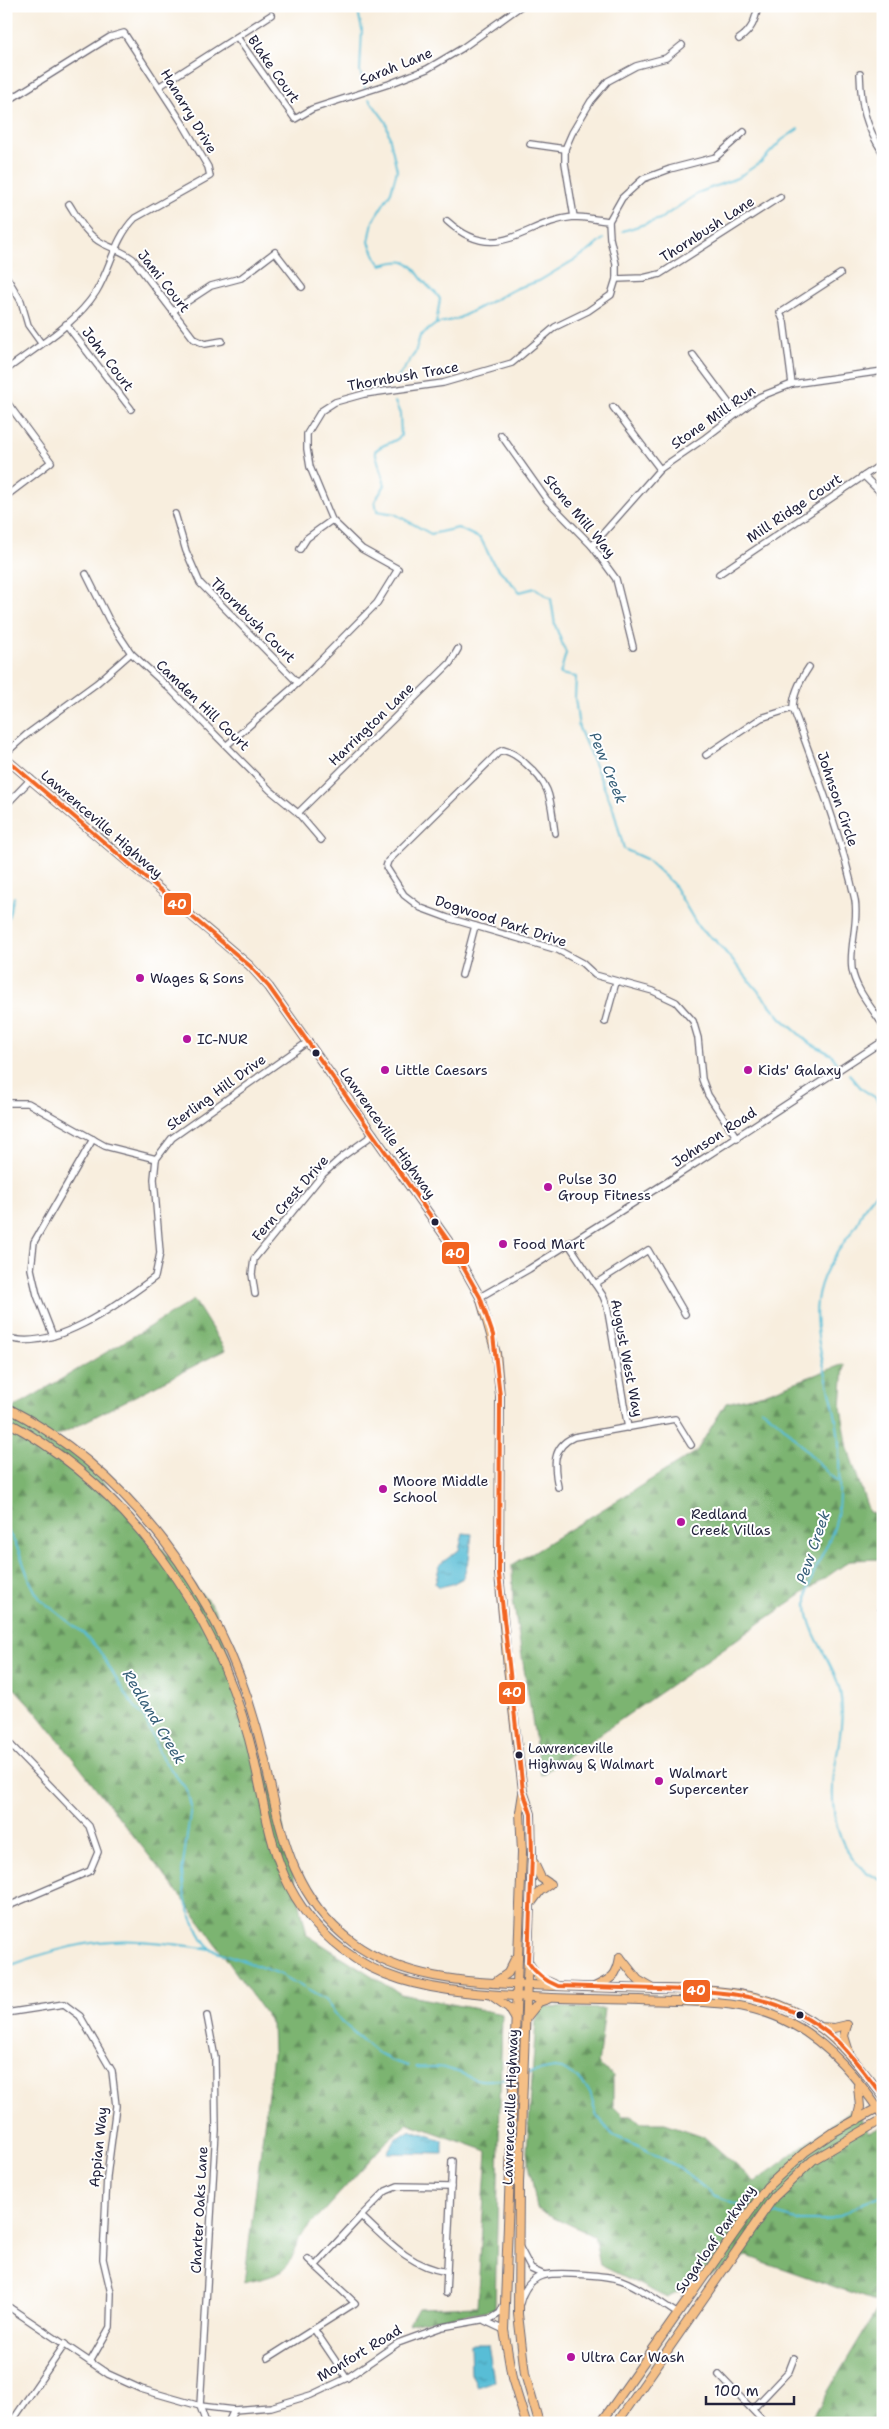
<svg xmlns="http://www.w3.org/2000/svg" width="889" height="2429" viewBox="0 0 889 2429" font-family="'Shantell Sans',sans-serif">
<defs>
<pattern id="forest-firs" width="22" height="20" patternUnits="userSpaceOnUse" patternTransform="scale(1.25)"><rect width="22" height="20" fill="#7cb471"/><path d="M5 1l3.5 6h-7zM16 11l3.5 6h-7z" fill="#65925e"/></pattern>
<pattern id="water-ripples" width="26" height="14" patternUnits="userSpaceOnUse" patternTransform="scale(1.25)"><rect width="26" height="14" fill="#58bdd6"/><path d="M2 4q2-2 4 0t4 0M15 11q2-2 4 0t4 0" fill="none" stroke="#4899af"/></pattern>
</defs>
<rect width="100%" height="100%" fill="#fff"/>
<filter id="ink" filterUnits="userSpaceOnUse"><feTurbulence type="fractalNoise" baseFrequency=".02" numOctaves="2"/><feDisplacementMap in="SourceGraphic" scale="10" xChannelSelector="R" yChannelSelector="G"/><feConvolveMatrix kernelMatrix="1 2 1 2 8 2 1 2 1" color-interpolation-filters="sRGB"/></filter>
<filter id="wash" filterUnits="userSpaceOnUse"><feTurbulence type="fractalNoise" baseFrequency=".0096" numOctaves="4" result="noise"/><feDisplacementMap in="SourceGraphic" scale="20" xChannelSelector="R" yChannelSelector="G"/><feGaussianBlur stdDeviation="1.12" result="paint"/><feColorMatrix in="noise" values="0 0 0 0 0 0 0 0 0 0 0 0 0 0 0 0 0 1.4 0 .05"/><feComposite in="paint" operator="in"/></filter>
<g filter="url(#wash)">
<rect width="100%" height="100%" fill="#f8eede"/>
<g fill="url(#forest-firs)" stroke="#4f6b56">
<path d="M 194,1300 L 225,1350 L 51,1439 L 88,1464 L 214,1608 L 278,1806 L 307,1935 L 401,1994 L 502,2014 L 495,2309 L 409,2324 L 418,2308 L 477,2306 L 487,2151 L 408,2123 L 389,2139 L 299,2238 C 288,2276 280,2274 244,2283 L 273,2054 L 272,2024 L 194,1913 L 38,1714 L 6,1679 L 6,1409 L 8,1411 Z"/>
<path d="M 844,1364 L 841,1407 L 848,1449 L 869,1512 L 883,1517 L 883,1559 L 851,1560 L 541,1775 L 513,1600 L 512,1565 L 696,1452 L 726,1403 L 764,1394 Z"/>
<path d="M 542,2007 L 605,2009 L 598,2064 L 613,2075 L 613,2106 L 623,2116 L 633,2116 L 641,2123 L 665,2123 L 703,2136 L 755,2182 L 856,2107 L 868,2133 L 883,2126 L 883,2417 L 875,2423 L 809,2423 L 881,2303 L 747,2256 L 667,2298 L 600,2265 L 594,2236 L 537,2209 L 527,2152 L 536,2020 Z"/>
</g>
<g fill="url(#water-ripples)" stroke="#3d7088">
<path d="M 463,1533 L 472,1534 L 469,1559 L 463,1578 L 452,1584 L 439,1587 L 435,1584 L 440,1564 L 459,1550 Z"/>
<path d="M 411,2130 L 443,2140 L 443,2154 L 387,2153 L 395,2139 Z"/>
<path d="M 470,2344 L 488,2344 L 494,2381 L 478,2387 L 471,2375 Z"/>
</g>
<g fill="none" stroke-linecap="round" stroke-linejoin="round">
<g stroke="#58bdd6" stroke-width="2">
<path d="M 357,6 L 362,30 L 360,71 L 365,88"/>
<path d="M 369,99 L 386,122 L 397,170 L 391,192 L 373,221 L 369,242 L 376,258 L 381,265 C 416,255 409,267 429,287 C 434,292 437,293 440,299 L 436,324 L 420,336 L 415,353 L 393,384"/>
<path d="M 623,231 L 660,219 L 700,192 L 737,178 L 761,162 L 782,140 L 798,129"/>
<path d="M 436,324 L 457,319 L 517,288 L 539,281 L 589,251 L 603,239"/>
<path d="M 395,402 L 400,414 L 401,436 C 393,444 383,443 375,451 L 385,485 L 375,501 L 377,511 L 395,514 L 431,534 L 458,528 L 481,539 L 493,563 L 520,592 L 535,588 L 551,599 L 555,625 L 566,653 L 560,674 L 576,677 L 575,698 L 579,728 L 613,808 L 624,849 L 646,859 L 673,884 L 699,928 L 716,941 L 781,1018 L 808,1042 L 832,1055 L 836,1062"/>
<path d="M 6,925 L 14,897"/>
<path d="M 849,1074 L 862,1089 L 876,1098 L 883,1113"/>
<path d="M 883,1184 C 877,1192 870,1200 864,1208 C 861,1213 860,1220 856,1225 C 840,1250 821,1269 817,1301 C 811,1345 838,1400 839,1446 C 839,1470 841,1503 835,1525 C 827,1552 805,1578 807,1607 C 809,1637 834,1662 840,1691 C 845,1717 838,1747 834,1773 C 829,1816 839,1863 883,1881"/>
<path d="M 761,1409 C 792,1427 810,1460 838,1482"/>
<path d="M 6,1530 C 24,1550 24,1579 41,1600 L 83,1633 L 98,1649 L 129,1699 L 145,1719 L 162,1758 L 187,1790 L 191,1807 L 182,1872 L 184,1891 L 187,1906 L 202,1939 L 211,1949 L 280,1974 L 325,2000 L 341,2021 L 377,2053 L 392,2061 L 408,2066"/>
<path d="M 6,1967 C 49,1951 92,1938 138,1941 C 162,1942 187,1946 211,1949"/>
<path d="M 416,2067 C 425,2068 436,2066 444,2068 C 472,2074 472,2085 505,2078"/>
<path d="M 528,2073 L 554,2068 L 562,2069 L 578,2078 L 590,2092 L 597,2117 L 614,2136 L 641,2147 L 680,2168 L 713,2195 L 749,2208"/>
<path d="M 768,2212 L 800,2221 L 826,2221 L 847,2212 L 863,2202 L 883,2195"/>
</g>
</g>
</g>
<g filter="url(#ink)">
<g fill="none" stroke-linecap="round" stroke-linejoin="round">
<g stroke="#6d6974" stroke-width="8">
<g id="minor">
<path d="M 237,37 L 295,119 L 312,109 L 389,84 L 427,69 L 461,49 L 521,6"/>
<path d="M 739,39 C 752,30 755,21 758,6"/>
<path d="M 860,74 C 861,106 865,125 883,153"/>
<path d="M 160,86 L 271,15"/>
<path d="M 6,102 L 110,37 L 124,33 L 183,124 L 208,167 L 210,176 L 135,218 C 114,239 111,268 96,292 C 75,325 36,347 6,370"/>
<path d="M 530,144 L 565,149"/>
<path d="M 69,204 C 78,218 86,235 102,243 C 113,249 123,251 133,259 L 194,339 L 205,344 L 222,341"/>
<path d="M 574,217 L 565,163 L 565,149 L 572,133 L 591,101 L 608,81 L 636,66 L 666,58 L 682,45"/>
<path d="M 447,221 C 498,267 525,221 574,217 C 585,217 598,220 609,221"/>
<path d="M 6,276 L 21,301 L 28,325 L 41,343"/>
<path d="M 616,279 L 643,278 L 660,274 L 780,197"/>
<path d="M 173,311 L 211,286 L 241,278 L 275,252 L 302,287"/>
<path d="M 66,324 L 131,409"/>
<path d="M 693,355 L 737,414"/>
<path d="M 792,384 L 784,322 L 780,313 L 840,274"/>
<path d="M 6,401 L 51,462 L 6,496"/>
<path d="M 613,407 L 660,469"/>
<path d="M 501,435 L 547,500 L 592,546 L 616,579 L 633,647"/>
<path d="M 864,476 L 883,495"/>
<path d="M 175,514 L 186,551 L 200,583 L 298,683"/>
<path d="M 592,546 L 660,469 L 705,438 L 759,397 L 792,384 L 883,371"/>
<path d="M 300,549 L 307,538 L 332,520"/>
<path d="M 86,574 L 109,620 L 131,653 L 170,689 L 270,790 L 298,813 L 321,840"/>
<path d="M 719,574 L 883,463"/>
<path d="M 809,667 C 801,679 793,693 793,708 C 816,772 841,834 855,900 C 859,924 849,946 852,969 C 855,989 872,1008 883,1025"/>
<path d="M 227,745 L 298,683 L 377,603 L 398,569 L 362,549 L 332,520 L 310,467 L 307,449 L 307,434 L 321,411 L 335,402 L 364,394 L 443,383 L 512,363 L 555,327 L 588,311 L 611,295 L 616,279 L 616,264 L 610,238 L 609,221 L 622,198 L 643,179 L 670,169 L 716,157 L 744,132"/>
<path d="M 6,753 L 26,735 L 97,683 L 131,653"/>
<path d="M 706,755 L 761,718 L 793,708"/>
<path d="M 6,805 L 31,779"/>
<path d="M 298,813 L 450,663 L 458,649"/>
<path d="M 555,833 C 550,801 553,787 526,764 C 520,758 512,752 503,750 L 499,752 L 388,861 L 386,867 L 404,895 L 421,908 L 448,918 L 558,950 L 582,963 L 595,975 L 653,991 L 676,1002 L 693,1021 L 698,1038 L 702,1079 L 708,1095 L 737,1138"/>
<path d="M 462,975 L 475,926"/>
<path d="M 605,1022 L 616,982"/>
<path d="M 6,1103 L 28,1103 L 105,1146 L 156,1159"/>
<path d="M 568,1243 L 603,1296 L 607,1306 L 628,1428"/>
<path d="M 595,1284 L 648,1250 L 685,1314"/>
<path d="M 255,1294 L 252,1274 L 254,1259 L 323,1174 L 342,1157 L 374,1134"/>
<path d="M 480,1297 L 529,1269 L 681,1173 L 883,1041"/>
<path d="M 53,1336 L 37,1295 L 31,1269 L 34,1242 L 93,1139"/>
<path d="M 6,1337 C 52,1354 120,1303 155,1277 L 160,1253 L 154,1179 L 156,1159 L 172,1138 L 309,1041"/>
<path d="M 558,1487 C 554,1467 551,1447 574,1437 L 675,1419 L 691,1445"/>
<path d="M 881,1608 L 883,1607"/>
<path d="M 6,1740 L 89,1826 L 98,1852 L 90,1871 L 6,1907"/>
<path d="M 6,2013 L 64,2004 L 80,2016 L 112,2071 L 116,2106 L 107,2176 L 103,2259 L 111,2293 L 110,2327 L 90,2362"/>
<path d="M 519,2246 L 531,2269 L 544,2275"/>
<path d="M 308,2259 L 355,2303 L 314,2329"/>
<path d="M 315,2266 L 361,2216"/>
<path d="M 447,2272 C 409,2266 388,2241 361,2216 L 386,2191 L 398,2186 L 451,2187"/>
<path d="M 446,2293 L 452,2161"/>
<path d="M 520,2303 C 523,2291 530,2279 544,2275 C 559,2272 607,2275 621,2280 C 641,2287 660,2303 678,2314"/>
<path d="M 6,2305 L 108,2374 L 141,2389 L 172,2398 L 200,2406 L 234,2410 L 271,2407 L 311,2395 L 347,2378 L 398,2343 L 442,2327 L 492,2318 L 500,2313 L 504,2304"/>
<path d="M 485,2321 L 504,2330"/>
<path d="M 268,2358 L 314,2329 L 347,2378"/>
<path d="M 719,2375 L 765,2423"/>
<path d="M 753,2409 L 789,2371 L 794,2358"/>
<path d="M 11,2423 L 65,2344"/>
<path d="M 206,2423 L 200,2406 L 216,2130 L 215,2058 L 207,2016"/>
<path d="M 228,2423 L 234,2410"/>
</g>
</g>
<g stroke="#6d6974" stroke-width="10">
<g id="major">
<path d="M 6,759 L 215,936 L 250,966 L 269,987 L 449,1242 L 480,1297 L 496,1353 L 500,1396 L 499,1574 L 508,1668 L 523,1791 L 531,1814 L 532,1855 L 519,2183 L 518,2314 L 525,2374 L 539,2423"/>
<path d="M 6,1407 C 130,1471 219,1593 256,1726 C 279,1805 279,1887 352,1942 C 403,1980 468,1982 530,1985 C 573,1987 617,1988 660,1989 C 708,1990 756,1990 799,2014 C 835,2033 858,2065 883,2096"/>
<path d="M 6,1421 C 128,1487 213,1607 249,1739 C 271,1822 268,1892 343,1950 C 379,1978 421,1987 465,1992 C 523,1998 581,1999 639,2000 C 691,2002 745,1998 792,2024 C 830,2044 859,2080 883,2116"/>
<path d="M 523,1793 L 520,1812 L 522,1852 L 504,2330 L 512,2378 L 526,2423"/>
<path d="M 532,1902 L 540,1891 L 550,1884 L 541,1878 L 534,1863"/>
<path d="M 620,1957 L 638,1980 L 652,1988"/>
<path d="M 528,1962 L 538,1977 L 554,1984"/>
<path d="M 494,1983 L 508,1973 L 515,1959"/>
<path d="M 594,1987 C 611,1979 617,1977 620,1957"/>
<path d="M 492,1996 L 509,2008 L 515,2018"/>
<path d="M 527,2017 L 539,2002 L 548,1999"/>
<path d="M 847,2025 L 844,2036 L 849,2052"/>
<path d="M 819,2027 L 834,2028 L 847,2025"/>
<path d="M 857,2120 L 860,2107 L 858,2086"/>
<path d="M 601,2423 L 767,2187 L 805,2152 L 834,2132 L 883,2105"/>
<path d="M 617,2423 L 774,2197 L 813,2160 L 883,2119"/>
</g>
</g>
<use href="#minor" stroke="#fff" stroke-width="5.5"/>
<use href="#major" stroke="#f5bf86" stroke-width="8"/>
<g stroke="#fff" stroke-width="8">
<path id="bus-1" d="M 6,759 L 250,966 L 269,987 L 449,1242 L 480,1297 L 493,1335 L 500,1396 L 499,1574 L 523,1791 L 531,1814 L 532,1855 L 528,1962 C 536,1974 545,1981 558,1986 C 591,1987 624,1988 657,1989 C 723,1991 784,1993 836,2040 C 854,2057 867,2077 883,2096"/>
</g>
<use href="#bus-1" stroke="#f26522" stroke-width="4"/>
</g>
</g>
<g fill="#b5179e" stroke="#fff" stroke-width="2">
<circle cx="140" cy="978" r="5"/>
<circle cx="187" cy="1039" r="5"/>
<circle cx="385" cy="1070" r="5"/>
<circle cx="748" cy="1070" r="5"/>
<circle cx="548" cy="1187" r="5"/>
<circle cx="503" cy="1244" r="5"/>
<circle cx="383" cy="1489" r="5"/>
<circle cx="681" cy="1522" r="5"/>
<circle cx="659" cy="1781" r="5"/>
<circle cx="571" cy="2357" r="5"/>
</g>
<g fill="#22223b" stroke="#fff" stroke-width="2">
<circle cx="316" cy="1053" r="4.5"/>
<circle cx="435" cy="1222" r="4.5"/>
<circle cx="519" cy="1755" r="4.5"/>
<circle cx="800" cy="2015" r="4.5"/>
</g>
<g text-anchor="middle" stroke-width="4" stroke-linejoin="round" paint-order="stroke">
<g font-size="13" fill="#22223b" stroke="#fff" text-anchor="start">
<text x="528" y="1753">Lawrenceville<tspan x="528" dy="16">Highway &amp; Walmart</tspan></text>
</g>
<g font-size="14" fill="#22223b" stroke="#fff">
<text transform="translate(396 66) rotate(-22)" y="5">Sarah Lane</text>
<text transform="translate(274 69) rotate(55)" y="5">Blake Court</text>
<text transform="translate(189 111) rotate(59)" y="5">Hanarry Drive</text>
<text transform="translate(707 229) rotate(-33)" y="5">Thornbush Lane</text>
<text transform="translate(164 281) rotate(52)" y="5">Jami Court</text>
<text transform="translate(108 359) rotate(53)" y="5">John Court</text>
<text transform="translate(403 376) rotate(-10)" y="5">Thornbush Trace</text>
<text transform="translate(713 417) rotate(-35)" y="5">Stone Mill Run</text>
<text transform="translate(794 508) rotate(-34)" y="5">Mill Ridge Court</text>
<text transform="translate(580 516) rotate(50)" y="5">Stone Mill Way</text>
<text transform="translate(253 620) rotate(45)" y="5">Thornbush Court</text>
<text transform="translate(203 705) rotate(44)" y="5">Camden Hill Court</text>
<text transform="translate(371 724) rotate(-44)" y="5">Harrington Lane</text>
<text transform="translate(838 799) rotate(71)" y="5">Johnson Circle</text>
<text transform="translate(102 824) rotate(41)" y="5">Lawrenceville Highway</text>
<text transform="translate(501 921) rotate(18)" y="5">Dogwood Park Drive</text>
<text transform="translate(216 1092) rotate(-36)" y="5">Sterling Hill Drive</text>
<text transform="translate(388 1133) rotate(55)" y="5">Lawrenceville Highway</text>
<text transform="translate(714 1137) rotate(-33)" y="5">Johnson Road</text>
<text transform="translate(290 1198) rotate(-49)" y="5">Fern Crest Drive</text>
<text transform="translate(627 1358) rotate(79)" y="5">August West Way</text>
<text transform="translate(510 2107) rotate(-88)" y="5">Lawrenceville Highway</text>
<text transform="translate(98 2147) rotate(-84)" y="5">Appian Way</text>
<text transform="translate(199 2210) rotate(-87)" y="5">Charter Oaks Lane</text>
<text transform="translate(715 2239) rotate(-55)" y="5">Sugarloaf Parkway</text>
<text transform="translate(359 2353) rotate(-31)" y="5">Monfort Road</text>
</g>
<g font-size="14" fill="#22223b" stroke="#fff" text-anchor="start">
<text x="150" y="983">Wages &amp; Sons</text>
<text x="197" y="1044">IC-NUR</text>
<text x="395" y="1075">Little Caesars</text>
<text x="758" y="1075">Kids' Galaxy</text>
<text x="558" y="1184">Pulse 30<tspan x="558" dy="16">Group Fitness</tspan></text>
<text x="513" y="1249">Food Mart</text>
<text x="393" y="1486">Moore Middle<tspan x="393" dy="16">School</tspan></text>
<text x="691" y="1519">Redland<tspan x="691" dy="16">Creek Villas</tspan></text>
<text x="669" y="1778">Walmart<tspan x="669" dy="16">Supercenter</tspan></text>
<text x="581" y="2362">Ultra Car Wash</text>
</g>
<g font-size="15" font-style="italic" fill="#386079" stroke="#fff">
<text transform="translate(608 768) rotate(68)" y="5">Pew Creek</text>
<text transform="translate(813 1547) rotate(-71)" y="5">Pew Creek</text>
<text transform="translate(154 1717) rotate(59)" y="5">Redland Creek</text>
</g>
</g>
<g stroke="#fff" stroke-width="2">
<rect x="163" y="892" width="29" height="24" rx="5" fill="#f26522"/>
<rect x="441" y="1241" width="29" height="24" rx="5" fill="#f26522"/>
<rect x="498" y="1681" width="28" height="24" rx="5" fill="#f26522"/>
<rect x="682" y="1979" width="29" height="24" rx="5" fill="#f26522"/>
</g>
<g font-size="14" text-anchor="middle" font-weight="bold" fill="#fff">
<text x="177" y="909">40</text>
<text x="455" y="1258">40</text>
<text x="512" y="1697">40</text>
<text x="696" y="1995">40</text>
</g>
<rect width="889" height="2429" fill="none" stroke="#fff" stroke-width="25"/>
<path d="M706 2396v8h88v-8" fill="none" stroke="#22223b" stroke-width="2.5"/>
<text x="714" y="2396" font-size="15" fill="#22223b" stroke="#ffffff" stroke-width="4" paint-order="stroke">100 m</text>
</svg>
